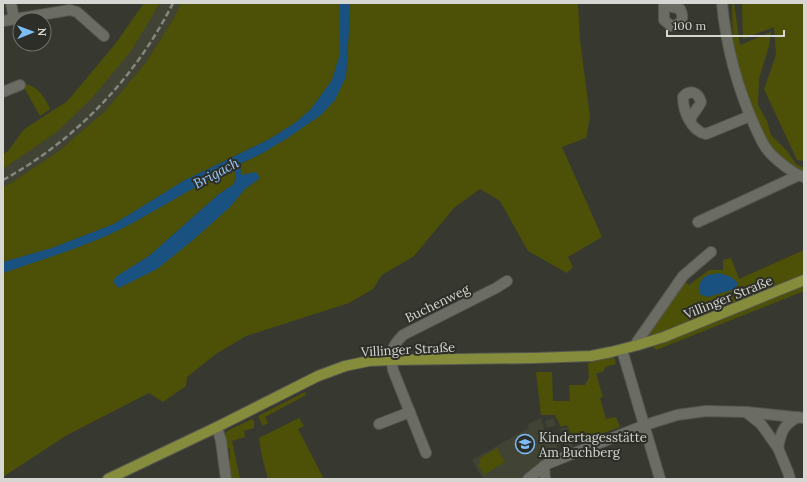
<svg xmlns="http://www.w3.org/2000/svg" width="807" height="482" viewBox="0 0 807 482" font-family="Lora,serif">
<rect width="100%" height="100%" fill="#373930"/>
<g fill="#414335">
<path d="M 160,3 L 181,3 L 175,16 L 147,61 L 106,110 L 59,151 L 14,181 L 3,187 L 3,169 L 57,132 L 158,8 Z"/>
<path d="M 541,418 L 548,441 L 555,439 L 559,453 L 552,455 L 554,459 L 529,472 L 522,479 L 483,479 L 472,460 L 529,428 L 528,424 Z"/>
<path d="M 554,418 L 556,425 L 547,428 L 545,421 Z"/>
<path d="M 567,427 L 573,447 L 566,449 L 560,429 Z"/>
</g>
<g fill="#4c5107">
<path d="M 144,3 L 160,3 L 131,51 L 92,98 L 57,132 L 3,169 L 3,154 L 8,151 L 22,132 L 26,128 L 66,102 L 71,97 L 116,43 Z"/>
<path d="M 181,3 L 339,3 L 339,57 L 332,80 L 311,109 L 295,123 L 268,140 L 185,180 L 114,224 L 52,248 L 3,262 L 3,187 L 14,181 L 59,151 L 106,110 L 147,61 L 175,16 Z"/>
<path d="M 350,3 L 578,3 L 580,40 L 590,117 L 586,138 L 562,147 L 602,237 L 568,257 L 573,267 L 567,273 L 528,251 L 500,201 L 480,189 L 454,208 L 414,256 L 382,275 L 373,289 L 349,303 L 246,336 L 216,354 L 187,377 L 186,386 L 163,402 L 149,393 L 67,435 L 3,477 L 3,273 L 95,240 L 123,228 L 187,191 L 233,168 L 236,175 L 234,184 L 219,194 L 149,256 L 117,276 L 229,208 L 245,189 L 260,178 L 241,175 L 240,164 L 263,153 L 321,115 L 346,77 L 350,14 Z"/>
<path d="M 732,3 L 734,3 L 740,45 L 771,32 L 769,46 L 759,79 L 758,105 L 767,121 L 771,135 L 787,151 L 796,164 L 804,168 L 804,178 L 776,164 L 750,107 L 733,51 Z"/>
<path d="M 742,3 L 804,3 L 804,161 L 797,160 L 764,89 L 776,55 L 774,27 L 743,39 Z"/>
<path d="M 22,84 C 38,85 44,96 50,109 L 40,116 Z"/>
<path d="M 804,250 L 804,291 L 656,350 L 644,335 L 684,281 L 689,285 L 709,270 L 723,270 L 723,260 L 731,258 L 739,279 Z"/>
<path d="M 614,357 L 616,364 L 605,367 L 604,371 L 596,374 L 603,397 L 600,398 L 606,419 L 616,417 L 620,427 L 574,444 L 567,425 L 561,427 L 555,415 L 541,415 L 536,372 L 552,372 L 553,401 L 570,401 L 569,385 L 585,385 L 589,378 L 588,363 C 596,359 606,360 614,357 Z"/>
<path d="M 305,392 L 306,395 L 265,417 L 268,423 L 263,426 L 258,416 Z"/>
<path d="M 299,418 L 304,426 L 298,429 L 324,479 L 268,479 L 262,457 L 259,438 Z"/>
<path d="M 252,419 L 254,421 L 254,428 L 244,431 L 245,437 L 232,441 L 240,479 L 229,479 L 226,463 L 230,460 L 230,449 L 225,445 L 225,436 L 227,431 Z"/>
<path d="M 497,448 L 505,462 L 484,475 L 478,464 L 481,463 L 479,459 Z"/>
</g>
<g fill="#195280">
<path d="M 339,3 L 350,3 L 350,14 L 346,77 L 335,100 L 321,115 L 289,137 L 263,153 L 240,164 L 241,175 L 256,172 L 260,178 L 245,189 L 229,208 L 192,241 L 157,269 L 119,288 L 114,283 L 114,280 L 117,276 L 149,256 L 219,194 L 234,184 L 236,175 L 233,168 C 195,185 160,209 123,228 C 85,247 43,259 3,273 L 3,262 L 52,248 L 114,224 L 185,180 L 268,140 L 295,123 L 311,109 L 332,80 L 339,57 Z"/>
<path d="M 719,273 L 731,277 L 738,283 L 735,289 L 708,297 L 701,295 C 696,288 700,279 708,275 C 711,274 716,274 719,273 Z"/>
</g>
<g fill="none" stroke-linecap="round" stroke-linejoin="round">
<g stroke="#565750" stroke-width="12">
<g id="minor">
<path d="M 11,3 L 14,19"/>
<path d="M 664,3 L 664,20 L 671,26 C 681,26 685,18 680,9 L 668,6 L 665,3"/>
<path d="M 722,3 C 726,46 738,90 756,129 C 759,135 762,143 766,148 C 772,157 794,175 804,177"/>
<path d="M 3,21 L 70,10 L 77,12 L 104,36"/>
<path d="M 3,92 L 20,85"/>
<path d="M 690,121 C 692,113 698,109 701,102 C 698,92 690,89 683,97 C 683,111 691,131 706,134 L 750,116"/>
<path d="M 698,222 L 797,176"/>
<path d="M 638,345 L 637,342 L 683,276 L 711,252"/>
<path d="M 622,350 L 660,479"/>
<path d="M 746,412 L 804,418"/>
<path d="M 379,424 L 410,412"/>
<path d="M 217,427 L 221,441 L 226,479"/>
<path d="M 778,448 C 781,432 783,425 798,417"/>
<path d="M 426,453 L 393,370 C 390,353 391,347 403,335 L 496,288 L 507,281"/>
<path d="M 544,466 L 545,479"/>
<path d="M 528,479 L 547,464 L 645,425 L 677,415 L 706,411 L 746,412 L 761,424 L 778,448 L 788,472 L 790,479"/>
</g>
</g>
<g stroke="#565750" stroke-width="12">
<path id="major" d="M 108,479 L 217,427 L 318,376 L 345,366 L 369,361 L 391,360 L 535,358 L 591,356 L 611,352 L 638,345 L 664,337 L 804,280"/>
</g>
<use href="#minor" stroke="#6b6c63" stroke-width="10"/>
<use href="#major" stroke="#858c3b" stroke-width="10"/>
<path stroke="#85867f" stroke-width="2.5" stroke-dasharray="6 3" stroke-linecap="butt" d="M 3,180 C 76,140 136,77 173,3"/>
</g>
<defs>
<g id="school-ring" transform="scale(1)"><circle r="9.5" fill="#2d2e27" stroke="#7dbef9" stroke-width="1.5"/><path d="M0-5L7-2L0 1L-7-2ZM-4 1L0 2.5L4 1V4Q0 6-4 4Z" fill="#7dbef9"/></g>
</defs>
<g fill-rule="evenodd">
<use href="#school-ring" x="525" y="444"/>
</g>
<g text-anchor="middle" stroke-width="4" stroke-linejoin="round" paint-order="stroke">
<g font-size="13" fill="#d6d7d2" stroke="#2d2e27">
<text transform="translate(728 297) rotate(-22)" y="5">Villinger Straße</text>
<text transform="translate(437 303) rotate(-26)" y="5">Buchenweg</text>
<text transform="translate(408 349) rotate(-3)" y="5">Villinger Straße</text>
</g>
<g font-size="13" fill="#d6d7d2" stroke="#2d2e27" text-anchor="start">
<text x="539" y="442">Kindertagesstätte<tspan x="539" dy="15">Am Buchberg</tspan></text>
</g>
<g font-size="14" font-style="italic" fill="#94c9fb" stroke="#2d2e27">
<text transform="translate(216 173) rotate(-28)" y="5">Brigach</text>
</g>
</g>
<rect width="807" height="482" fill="none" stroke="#d6d7d2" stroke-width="8"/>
<g transform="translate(32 32) rotate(89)"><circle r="19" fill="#2d2e27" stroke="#71726b"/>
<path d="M0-3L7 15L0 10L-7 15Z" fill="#7dbef9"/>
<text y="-6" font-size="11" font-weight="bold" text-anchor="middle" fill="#d6d7d2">N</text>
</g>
<path d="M667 30v6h117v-6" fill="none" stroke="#d6d7d2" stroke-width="2"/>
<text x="673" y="30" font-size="12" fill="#d6d7d2" stroke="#2d2e27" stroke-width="3" paint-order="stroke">100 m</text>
</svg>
